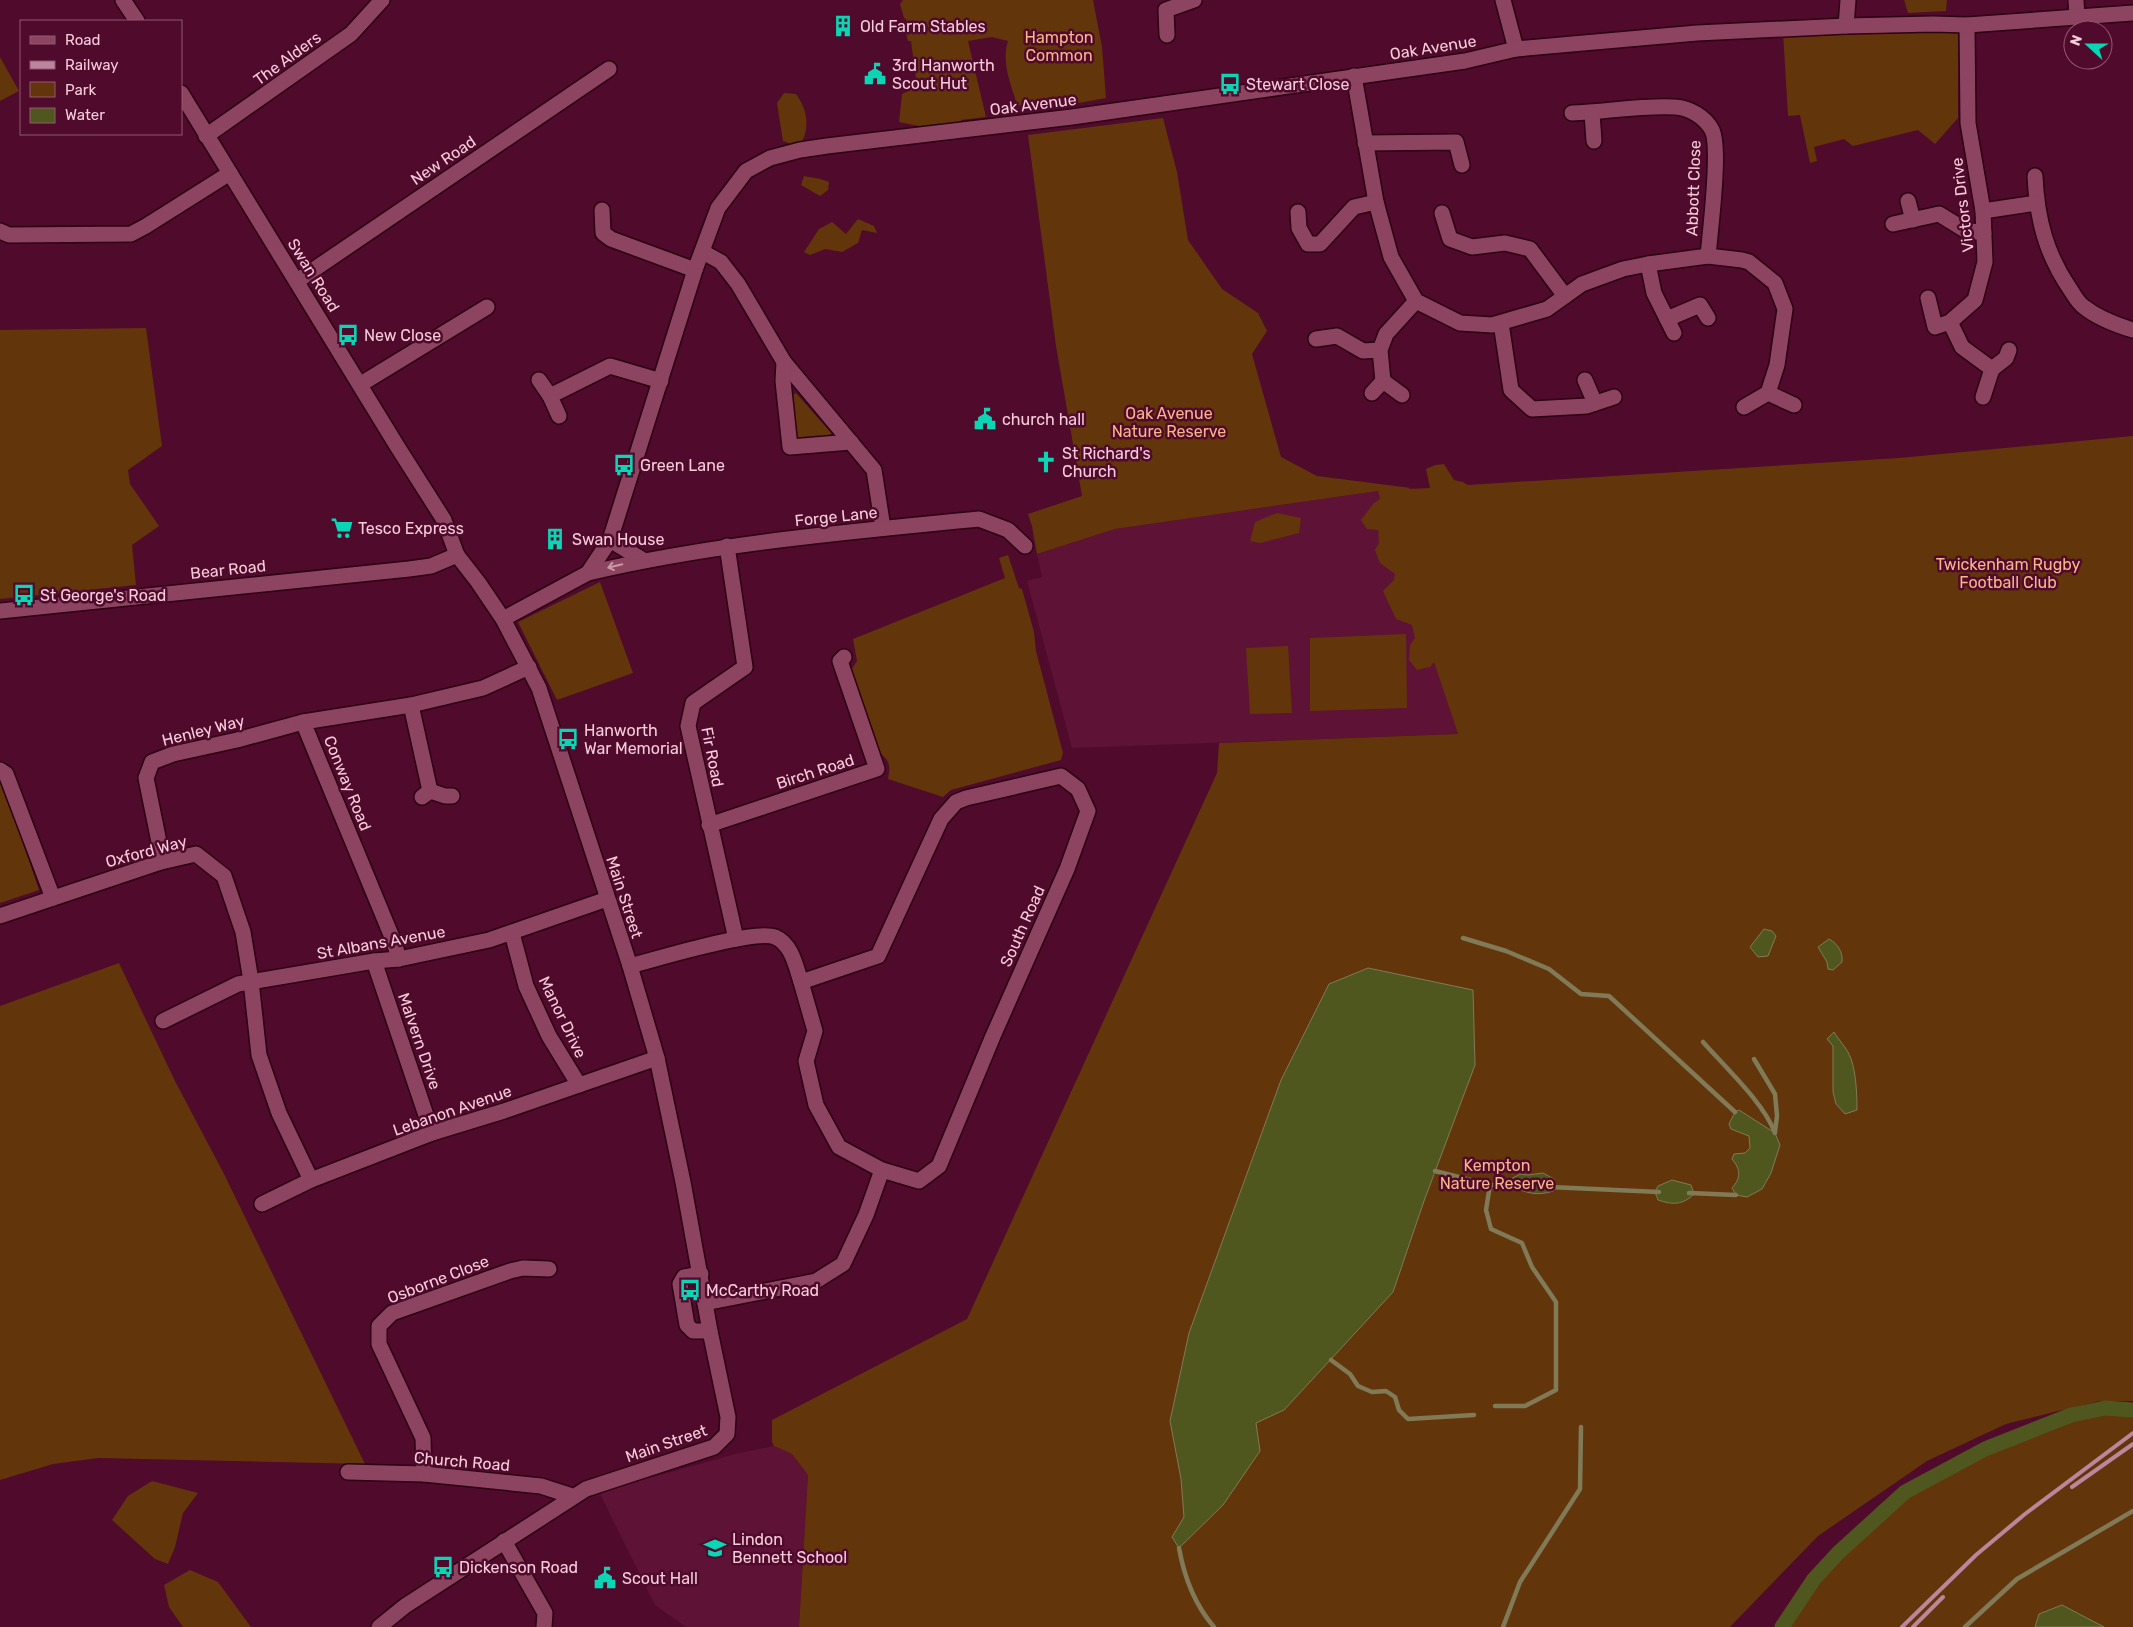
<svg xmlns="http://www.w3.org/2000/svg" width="2133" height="1627" viewBox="0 0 2133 1627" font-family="Rubik,sans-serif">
<rect width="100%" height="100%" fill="#4f0a2c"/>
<g fill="#5e1236">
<path d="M 1378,491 L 1458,734 L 1072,748 L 1027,581 L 1042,577 L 1037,554 L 1115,529 Z"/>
<path d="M 774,1446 L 792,1454 L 808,1475 L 799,1627 L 686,1627 L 655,1605 L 599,1492 L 735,1454 Z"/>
</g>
<g fill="#63350b">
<path d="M 903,0 L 1093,0 L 1102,47 L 1106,98 L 1035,111 L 1032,102 L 1028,109 L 1017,105 C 1011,84 1001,63 1008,41 L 992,37 L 968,41 L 986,117 L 961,120 L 960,124 L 928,128 L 899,122 L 902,94 L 917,87 L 911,41 L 908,41 L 906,33 L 909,30 L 906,19 L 904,18 L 900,4 Z"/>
<path d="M 1904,0 L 1947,0 L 1946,11 L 1908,13 Z"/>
<path d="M 1783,32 L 1958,33 L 1958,118 L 1935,144 L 1918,130 L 1853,146 L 1844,139 L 1814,147 L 1817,161 L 1810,163 L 1800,115 L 1788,116 Z"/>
<path d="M 0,57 L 19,91 L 0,101 Z"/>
<path d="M 784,93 L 796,94 C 807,109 810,125 802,142 L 794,145 L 783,141 L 777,103 Z"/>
<path d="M 1163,118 L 1177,172 L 1188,240 L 1222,289 L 1258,313 L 1267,331 L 1252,354 L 1281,457 L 1317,476 L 1411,488 L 1408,489 L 1430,488 L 1426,469 L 1435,465 L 1444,464 L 1454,480 L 1463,482 L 1468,485 L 1899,458 L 2133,436 L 2133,1401 L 2099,1401 L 2006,1424 L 1927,1461 L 1818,1536 L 1730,1627 L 799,1627 L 808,1475 L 792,1454 L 774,1446 L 772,1442 L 772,1420 L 967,1319 L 1217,773 L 1219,743 L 1458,734 L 1434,662 L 1430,667 L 1417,670 L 1409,660 L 1410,645 L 1415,638 L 1412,625 L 1396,619 L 1383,591 L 1394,580 L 1395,574 L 1380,563 L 1375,550 L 1379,543 L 1378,530 L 1367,529 L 1361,520 L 1374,503 L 1380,499 L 1378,491 L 1115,529 L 1037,554 L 1032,526 L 1028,514 L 1082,496 L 1056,346 L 1028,135 Z"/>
<path d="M 804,176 C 813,178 820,178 829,182 L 828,190 L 820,196 L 801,185 Z"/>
<path d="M 858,219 L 874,226 L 877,233 L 862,230 L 858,243 L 842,252 L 825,249 L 810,255 L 804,252 L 819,229 L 832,222 L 846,234 Z"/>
<path d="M 146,328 L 162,446 L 128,470 L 130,484 L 159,526 L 132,545 L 136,585 L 0,599 L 0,330 Z"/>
<path d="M 796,393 L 832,434 L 806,442 L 794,437 L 790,396 Z"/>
<path d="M 1277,513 L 1301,518 L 1299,533 L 1260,543 L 1250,541 L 1255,522 Z"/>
<path d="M 1008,555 L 1019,588 L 1022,589 L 1034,632 L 1036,651 L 1063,753 L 1061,760 L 951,790 L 943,797 L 888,779 C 891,765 889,758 877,752 L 849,673 L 857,661 L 853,639 L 1005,578 L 999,558 Z"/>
<path d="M 600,582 L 633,673 L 557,700 L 518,622 Z"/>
<path d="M 1406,634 L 1407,708 L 1310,711 L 1310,638 Z"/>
<path d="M 1288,646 L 1292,713 L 1250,714 L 1246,648 Z"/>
<path d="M 0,776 L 39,890 L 0,903 Z"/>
<path d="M 119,963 L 175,1081 L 224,1174 L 365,1464 L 98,1458 L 53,1464 L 0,1480 L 0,1006 Z"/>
<path d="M 2133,1405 L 2133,1627 L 1782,1627 L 1814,1579 L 1838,1553 L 1905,1492 L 1951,1465 L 2018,1435 L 2071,1415 Z"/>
<path d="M 152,1481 L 198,1493 L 183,1513 L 175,1547 L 168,1564 L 155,1559 L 112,1520 L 128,1496 Z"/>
<path d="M 190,1570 L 218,1582 L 251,1627 L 183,1627 L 169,1607 L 164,1585 Z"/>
</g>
<g fill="#4f571f" stroke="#817a57">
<path d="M 1764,929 L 1772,931 L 1776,936 L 1768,956 L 1758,957 L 1750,947 Z"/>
<path d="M 1829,939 C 1838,944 1843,952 1842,962 L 1833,970 L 1828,969 L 1827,962 L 1818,947 Z"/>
<path d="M 1368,968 L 1473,990 L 1475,1065 L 1424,1201 L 1393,1292 L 1284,1410 L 1256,1423 L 1260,1451 L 1223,1505 L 1179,1548 L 1172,1537 L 1184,1517 L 1181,1479 L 1170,1421 L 1189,1333 L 1281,1080 L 1329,984 Z"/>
<path d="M 1834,1032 C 1838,1039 1844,1045 1848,1052 C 1856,1066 1857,1093 1857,1110 L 1845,1114 L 1836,1104 L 1833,1092 L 1833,1046 L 1827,1039 Z"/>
<path d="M 1739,1110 L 1775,1133 L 1780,1145 L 1771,1173 L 1762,1189 L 1747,1197 L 1736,1195 L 1732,1188 C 1741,1178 1741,1170 1732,1159 L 1734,1154 L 1745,1153 L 1750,1148 L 1749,1136 L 1731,1129 L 1729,1124 L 1735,1112 Z"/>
<path d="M 1543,1173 L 1554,1179 L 1555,1187 L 1553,1191 C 1539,1196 1525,1194 1512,1185 L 1511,1179 L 1520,1174 L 1528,1175 Z"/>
<path d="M 1672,1180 L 1691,1185 L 1694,1194 C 1683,1205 1673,1205 1658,1200 L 1655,1192 L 1658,1186 Z"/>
<path d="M 2062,1605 L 2104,1627 L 2035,1627 L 2039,1614 Z"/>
</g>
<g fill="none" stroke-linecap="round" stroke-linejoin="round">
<g stroke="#817a57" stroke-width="4.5">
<path d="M 1463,938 L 1506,951 L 1549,969 L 1581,994 L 1609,996 L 1735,1112"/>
<path d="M 1703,1042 C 1725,1067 1764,1103 1775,1133"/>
<path d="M 1754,1059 L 1775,1094 L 1777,1116 L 1775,1132"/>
<path d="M 1435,1171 L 1490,1185 L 1517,1185"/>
<path d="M 1490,1185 L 1486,1210 L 1491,1229 L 1522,1243 L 1532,1267 L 1556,1302 L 1556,1390 L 1525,1406 L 1495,1406"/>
<path d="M 1550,1187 L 1659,1192"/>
<path d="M 1689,1193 L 1736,1195"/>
<path d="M 1331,1360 L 1350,1374 L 1358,1386 L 1372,1392 L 1386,1391 L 1395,1397 L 1399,1410 L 1408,1419 L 1474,1415"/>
<path d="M 1179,1548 C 1184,1576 1195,1605 1214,1627"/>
<path d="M 1503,1627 L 1520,1582 L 1580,1489 L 1581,1427"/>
<path d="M 1965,1627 L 2017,1579 L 2133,1511"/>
</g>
<path stroke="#4f571f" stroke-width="15" d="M 1782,1627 L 1814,1579 L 1838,1553 L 1905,1492 L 1985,1449 L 2071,1415 L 2105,1408 L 2133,1410"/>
<g stroke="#2d0014" stroke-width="18">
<g id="minor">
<path d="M 123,0 L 137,21"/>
<path d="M 1503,0 L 1516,49"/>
<path d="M 2076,0 L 2077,18"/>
<path d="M 1846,26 L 1848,0"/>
<path d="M 1167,35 L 1166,10 L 1194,0"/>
<path d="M 1354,76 L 1376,202 L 1391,257 L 1416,301 L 1460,323 L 1492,325 L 1547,309 L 1582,284 L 1623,269 L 1648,264 L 1708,256 L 1742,260 L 1749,262 L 1775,283 L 1785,309 L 1777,365 L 1768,393 L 1794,405"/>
<path d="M 181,93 L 397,446 L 444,520 L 457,555 L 478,582 L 503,619 L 539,688 L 630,966 L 657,1058 L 683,1182 L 710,1331 L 728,1417 L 727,1434 L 714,1447 L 586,1489 L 405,1606 L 379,1627"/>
<path d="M 1572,113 C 1606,112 1641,105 1675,107 C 1690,108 1705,117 1712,130 C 1721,148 1710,232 1708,256"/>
<path d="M 1592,113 L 1594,141"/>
<path d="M 206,136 L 351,34 L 382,0"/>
<path d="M 1365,143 L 1456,142 L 1462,165"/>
<path d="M 2035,176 C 2037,219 2046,254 2070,289 C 2074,295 2078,303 2084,307 C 2098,318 2116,325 2133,330"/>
<path d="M 1908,201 L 1913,220"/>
<path d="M 602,210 L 603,233 L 611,239 L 695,270"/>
<path d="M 1983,211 L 2036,203"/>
<path d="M 1298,212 L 1299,228 L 1308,244 L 1320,244 L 1354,207 L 1376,202"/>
<path d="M 1442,213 L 1450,239 L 1472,247 L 1505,243 L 1530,249 L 1565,296"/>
<path d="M 1893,224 L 1939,214 L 1965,230 L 1984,233"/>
<path d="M 0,231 L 9,235 L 131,234 L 146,226 L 230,173"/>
<path d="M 703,252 L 721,262 L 738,284 L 784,362 L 874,470 L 883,528"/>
<path d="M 1648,264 L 1654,293 L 1667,319 L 1700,305 L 1708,318"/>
<path d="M 297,281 L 609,69"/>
<path d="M 1928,298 L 1935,327 L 1950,322 L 1975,300 L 1985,262 L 1983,211 L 1968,123 L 1967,25"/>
<path d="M 1667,319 L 1674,333"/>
<path d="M 1950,322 L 1962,347 L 1992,369 L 1983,397"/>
<path d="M 1501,323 L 1511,390 L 1532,409 L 1587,406 L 1614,397"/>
<path d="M 1316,339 L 1337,336 L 1363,351 L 1380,350"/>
<path d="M 784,362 L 783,381 L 790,447 L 851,442"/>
<path d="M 1992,369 L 2006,358 L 2009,350"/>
<path d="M 539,380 L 550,396 L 610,366 L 661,381"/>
<path d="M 1585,380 L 1595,403"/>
<path d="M 361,384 L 487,307"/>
<path d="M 1372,393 L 1383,381"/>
<path d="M 1402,395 L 1383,381 L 1380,350 L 1386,334 L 1416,301"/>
<path d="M 550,396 L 559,416"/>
<path d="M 1744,407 L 1768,393"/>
<path d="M 610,540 L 643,560"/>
<path d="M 727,546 L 745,667 L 693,703 L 688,726 L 736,939"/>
<path d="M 588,573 C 716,543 848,532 979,519 L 1008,530 L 1025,546"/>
<path d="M 0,611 L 409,569 L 431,566 L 457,555"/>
<path d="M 503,619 L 588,573 L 610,540 L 695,270 L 718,208 L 746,171 L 770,158 L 800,150 L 827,146 L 1072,117 L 1465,61 L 1516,49 L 1697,33 L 1846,26 L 1933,24 L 1967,25 L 2133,13"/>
<path d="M 411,705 L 430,791"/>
<path d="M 0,770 L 6,774 L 53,898"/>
<path d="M 1061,776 L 1078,789 L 1088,811 L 1067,869 L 993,1036 L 939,1166 L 919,1181 L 882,1170 L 839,1147 L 816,1105 L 806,1061 L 815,1031 L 801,982 L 878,956 L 941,819 L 956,802 L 966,798 Z"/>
<path d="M 422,797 L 430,791 L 445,796 L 452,796"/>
<path d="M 709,825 L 877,769 L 840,661 L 844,657"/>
<path d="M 161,862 L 159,842 L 146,778 L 152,762 L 173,754 L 237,740 L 303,722"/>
<path d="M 0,916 L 161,862 L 196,854 L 224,876 L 243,932 L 251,981 L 259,1055 L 279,1113 L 311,1180"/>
<path d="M 512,933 L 526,986 L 549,1036 L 579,1085"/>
<path d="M 399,959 L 394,942 L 303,722 L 411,705 L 483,688 L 529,667"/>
<path d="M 374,961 L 432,1133"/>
<path d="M 630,966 C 657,959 754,929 775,937 C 792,944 796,967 801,982"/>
<path d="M 163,1021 L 238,984 L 374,961 L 399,959 L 489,940 L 607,899"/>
<path d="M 262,1204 L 311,1180 L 432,1133 L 504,1111 L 657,1058"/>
<path d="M 701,1274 L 684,1277 L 680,1284 L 687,1325 L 693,1331 L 710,1331"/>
<path d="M 705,1303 L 816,1281 L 843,1264 L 866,1215 L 882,1170"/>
<path d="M 348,1472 L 424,1474 L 541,1486 L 572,1496"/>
<path d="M 424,1474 L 423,1438 L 379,1344 L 379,1326 L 392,1313 L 510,1271 L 523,1268 L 549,1269"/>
<path d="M 504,1541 L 545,1613 L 544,1627"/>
</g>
</g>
<use href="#minor" stroke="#8c4460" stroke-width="15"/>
<g stroke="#bb869c" stroke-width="4">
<path d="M 2072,1487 L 2133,1444"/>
<path d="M 1902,1627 L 1976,1555 L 2025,1514 L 2133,1433"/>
<path d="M 1913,1627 L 1943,1597"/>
</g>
</g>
<defs><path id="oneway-shaft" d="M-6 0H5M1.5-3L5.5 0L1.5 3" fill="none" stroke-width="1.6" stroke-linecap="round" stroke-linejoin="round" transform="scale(1.25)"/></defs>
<use stroke="#cc96a9" href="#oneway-shaft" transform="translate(615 566) rotate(167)"/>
<defs>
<g id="building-bare" transform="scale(1.725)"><path d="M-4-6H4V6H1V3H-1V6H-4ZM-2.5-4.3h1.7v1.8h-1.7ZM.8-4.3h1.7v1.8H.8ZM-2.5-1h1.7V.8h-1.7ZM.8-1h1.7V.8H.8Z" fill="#0ad5b5" stroke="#4f0a2c" stroke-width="2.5" paint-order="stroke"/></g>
<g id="civic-bare" transform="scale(1.725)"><path d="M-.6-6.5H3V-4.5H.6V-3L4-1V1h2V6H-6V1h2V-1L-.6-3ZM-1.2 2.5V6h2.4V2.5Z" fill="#0ad5b5" stroke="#4f0a2c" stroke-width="2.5" paint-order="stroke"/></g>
<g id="bus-bare" transform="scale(1.725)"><path d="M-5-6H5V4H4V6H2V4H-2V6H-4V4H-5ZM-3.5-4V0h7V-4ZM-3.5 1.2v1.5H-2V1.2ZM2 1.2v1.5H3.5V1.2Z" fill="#0ad5b5" stroke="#4f0a2c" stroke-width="2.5" paint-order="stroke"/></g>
<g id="church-bare" transform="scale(1.725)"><path d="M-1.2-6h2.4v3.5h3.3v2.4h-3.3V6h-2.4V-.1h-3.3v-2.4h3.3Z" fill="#0ad5b5" stroke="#4f0a2c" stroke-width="2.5" paint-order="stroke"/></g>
<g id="supermarket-bare" transform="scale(1.725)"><path d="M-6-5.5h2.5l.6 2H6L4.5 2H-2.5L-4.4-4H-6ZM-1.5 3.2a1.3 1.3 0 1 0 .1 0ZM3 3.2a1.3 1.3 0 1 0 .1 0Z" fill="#0ad5b5" stroke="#4f0a2c" stroke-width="2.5" paint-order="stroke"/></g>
<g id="school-bare" transform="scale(1.725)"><path d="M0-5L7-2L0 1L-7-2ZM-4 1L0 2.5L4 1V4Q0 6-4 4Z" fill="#0ad5b5" stroke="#4f0a2c" stroke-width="2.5" paint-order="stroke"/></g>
</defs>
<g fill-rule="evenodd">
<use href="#building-bare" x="843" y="26"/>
<use href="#civic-bare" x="875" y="74"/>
<use href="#bus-bare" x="1230" y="84"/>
<use href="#bus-bare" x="348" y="335"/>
<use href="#civic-bare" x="985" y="419"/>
<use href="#church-bare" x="1046" y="462"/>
<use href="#bus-bare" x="624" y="465"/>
<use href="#supermarket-bare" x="342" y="528"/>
<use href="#building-bare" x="555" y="539"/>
<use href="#bus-bare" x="24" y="595"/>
<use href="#bus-bare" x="568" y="739"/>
<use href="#bus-bare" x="690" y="1290"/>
<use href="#school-bare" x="715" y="1548"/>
<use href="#bus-bare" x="443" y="1567"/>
<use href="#civic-bare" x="605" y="1578"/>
</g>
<g text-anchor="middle" stroke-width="5" stroke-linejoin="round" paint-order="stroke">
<g font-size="16" fill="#f7ccda" stroke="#4f0a2c" text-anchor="start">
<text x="860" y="32">Old Farm Stables</text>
<text x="892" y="71">3rd Hanworth<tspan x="892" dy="18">Scout Hut</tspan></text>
<text x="1246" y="90">Stewart Close</text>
<text x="364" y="341">New Close</text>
<text x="1002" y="425">church hall</text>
<text x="1062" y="459">St Richard's<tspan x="1062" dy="18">Church</tspan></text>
<text x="640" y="471">Green Lane</text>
<text x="358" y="534">Tesco Express</text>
<text x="572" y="545">Swan House</text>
<text x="40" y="601">St George's Road</text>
<text x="584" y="736">Hanworth<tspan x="584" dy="18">War Memorial</tspan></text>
<text x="706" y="1296">McCarthy Road</text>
<text x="732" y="1545">Lindon<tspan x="732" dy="18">Bennett School</tspan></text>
<text x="459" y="1573">Dickenson Road</text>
<text x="622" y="1584">Scout Hall</text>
</g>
<g font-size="16" fill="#f7b687" stroke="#4f0a2c">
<text x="1059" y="43">Hampton<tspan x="1059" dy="18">Common</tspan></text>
<text x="1169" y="419">Oak Avenue<tspan x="1169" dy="18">Nature Reserve</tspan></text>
<text x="2008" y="570">Twickenham Rugby<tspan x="2008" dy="18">Football Club</tspan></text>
<text x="1497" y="1171">Kempton<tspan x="1497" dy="18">Nature Reserve</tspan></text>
</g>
<g font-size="16" fill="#f7ccda" stroke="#4f0a2c">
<text transform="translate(1433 47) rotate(-9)" y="6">Oak Avenue</text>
<text transform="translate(287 58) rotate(-36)" y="6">The Alders</text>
<text transform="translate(1033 104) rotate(-7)" y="6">Oak Avenue</text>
<text transform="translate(443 160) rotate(-34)" y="6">New Road</text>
<text transform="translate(1693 188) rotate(-88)" y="6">Abbott Close</text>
<text transform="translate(1962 205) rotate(-97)" y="6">Victors Drive</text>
<text transform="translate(314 275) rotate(58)" y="6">Swan Road</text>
<text transform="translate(836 516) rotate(-6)" y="6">Forge Lane</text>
<text transform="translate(228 569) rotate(-6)" y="6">Bear Road</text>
<text transform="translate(203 730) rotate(-14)" y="6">Henley Way</text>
<text transform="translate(713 757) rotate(79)" y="6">Fir Road</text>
<text transform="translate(815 771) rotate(-18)" y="6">Birch Road</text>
<text transform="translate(348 783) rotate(68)" y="6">Conway Road</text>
<text transform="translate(146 851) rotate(-15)" y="6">Oxford Way</text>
<text transform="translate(625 897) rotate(72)" y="6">Main Street</text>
<text transform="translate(1022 926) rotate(-66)" y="6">South Road</text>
<text transform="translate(381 942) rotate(-10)" y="6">St Albans Avenue</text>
<text transform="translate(563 1017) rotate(64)" y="6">Manor Drive</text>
<text transform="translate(420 1041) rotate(71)" y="6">Malvern Drive</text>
<text transform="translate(452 1110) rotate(-19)" y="6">Lebanon Avenue</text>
<text transform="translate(438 1279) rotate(-21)" y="6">Osborne Close</text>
<text transform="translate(666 1443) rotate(-19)" y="6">Main Street</text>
<text transform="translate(462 1461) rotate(5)" y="6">Church Road</text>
</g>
</g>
<rect x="20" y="20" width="162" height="115" fill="#4f0a2c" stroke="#925872"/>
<rect x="30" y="36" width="25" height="8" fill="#8c4460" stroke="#925872"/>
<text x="65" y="45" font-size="15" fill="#f7ccda">Road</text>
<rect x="30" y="61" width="25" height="8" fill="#bb869c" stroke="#925872"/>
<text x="65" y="70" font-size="15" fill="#f7ccda">Railway</text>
<rect x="30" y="82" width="25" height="15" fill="#63350b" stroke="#925872"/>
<text x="65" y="95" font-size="15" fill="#f7ccda">Park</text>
<rect x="30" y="108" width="25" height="15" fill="#4f571f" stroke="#925872"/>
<text x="65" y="120" font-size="15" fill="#f7ccda">Water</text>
<g transform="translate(2088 45) rotate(291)"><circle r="24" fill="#4f0a2c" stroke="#925872"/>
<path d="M0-4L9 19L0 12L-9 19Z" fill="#0ad5b5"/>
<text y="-8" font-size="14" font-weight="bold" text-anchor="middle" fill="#f7ccda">N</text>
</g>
</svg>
